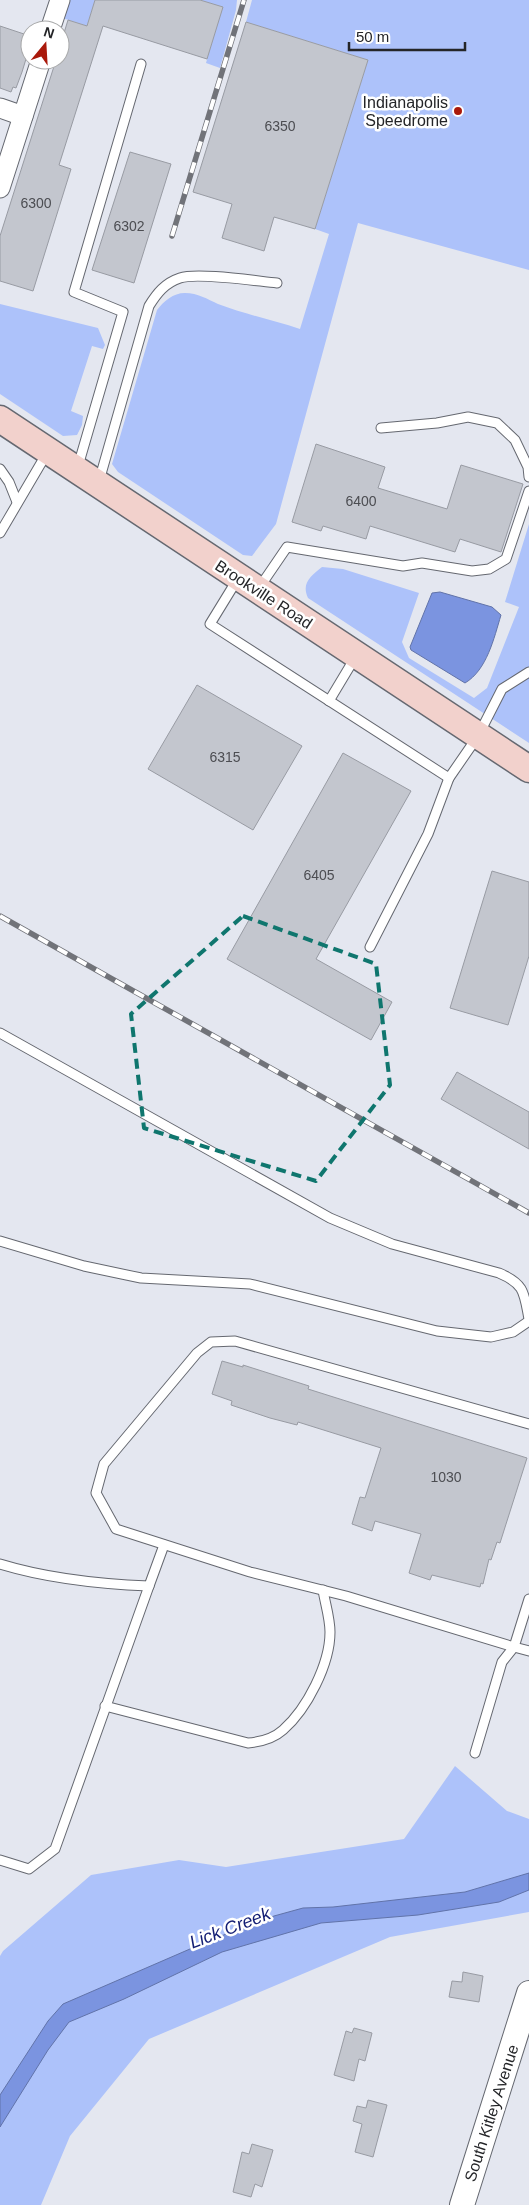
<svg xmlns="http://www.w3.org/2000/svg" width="529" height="2205" viewBox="0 0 529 2205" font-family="Arial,sans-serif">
<rect width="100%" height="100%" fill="#e4e7f0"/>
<g fill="#adc2fa">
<path d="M 65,0 L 95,0 L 87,26 L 59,17 Z"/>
<path d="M 200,0 L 237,0 L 236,10 L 220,68 L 206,63 L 222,7 Z"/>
<path d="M 252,0 L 529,0 L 529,270 L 358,223 L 276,524 L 252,556 L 243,555 L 118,472 L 112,464 L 157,310 C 164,301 173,293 185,293 C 198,293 207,299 218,304 C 244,314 273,320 300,329 L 329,234 L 315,229 L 368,60 L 246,22 Z"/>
<path d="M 0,304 L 98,328 L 105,345 L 103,349 L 92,346 L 71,411 L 83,416 L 82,425 L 77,435 L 63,436 L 0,394 Z"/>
<path d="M 529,524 L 529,743 L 308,598 C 301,583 311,576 322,567 L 343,569 L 419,593 L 402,642 L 409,658 L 474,698 L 487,688 L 519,607 L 505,602 Z"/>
<path d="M 455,1766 L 507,1811 L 529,1819 L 529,1912 L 390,1937 L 149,2039 L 70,2136 L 41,2205 L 0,2205 L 0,1956 L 3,1951 L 91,1875 L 179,1860 L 226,1867 L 404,1839 Z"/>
</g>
<g fill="#7b94e0" stroke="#6173a9">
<path d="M 440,592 L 492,607 L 501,615 C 494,638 487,670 465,683 L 411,650 L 410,647 L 432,593 Z"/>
<path d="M 529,1873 L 529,1890 L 499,1902 L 418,1915 L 321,1923 L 222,1952 L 124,1999 L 69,2022 L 48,2050 L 0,2127 L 0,2095 L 48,2021 L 63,2004 L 213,1939 L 274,1916 L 303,1908 L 333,1907 L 465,1892 Z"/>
</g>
<g fill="#c3c6ce" stroke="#989ba3">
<path d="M 95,0 L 200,0 L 223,7 L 207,59 L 103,26 L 59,165 L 71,169 L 33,291 L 0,281 L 0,236 L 56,60 L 60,60 L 60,46 L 68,20 L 87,26 Z"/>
<path d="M 246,22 L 368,60 L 315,229 L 274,217 L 264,251 L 222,238 L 232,204 L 193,192 Z"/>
<path d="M 0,26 L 30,36 L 30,46 L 22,72 L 16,88 L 13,87 L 11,92 L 0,88 Z"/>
<path d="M 130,152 L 171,164 L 134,283 L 92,270 Z"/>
<path d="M 316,444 L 385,467 L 378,488 L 447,509 L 461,465 L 523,484 L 501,552 L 460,539 L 455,552 L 370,526 L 366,539 L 323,526 L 321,531 L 292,522 Z"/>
<path d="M 197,685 L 302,746 L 253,830 L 148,769 Z"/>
<path d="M 343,753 L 411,791 L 316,959 L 392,1002 L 371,1040 L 227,959 Z"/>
<path d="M 492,871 L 529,882 L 529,956 L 508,1025 L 450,1008 Z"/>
<path d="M 457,1072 L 529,1112 L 529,1149 L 441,1099 Z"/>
<path d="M 222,1361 L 243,1367 L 243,1365 L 309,1386 L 308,1389 L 527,1458 L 500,1543 L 497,1542 L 491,1560 L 489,1559 L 483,1584 L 481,1583 L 480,1587 L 432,1575 L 430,1580 L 409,1573 L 421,1534 L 375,1521 L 372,1531 L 352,1524 L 360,1497 L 365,1498 L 381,1448 L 298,1422 L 297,1425 L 270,1418 L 231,1405 L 232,1401 L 212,1394 Z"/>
<path d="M 463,1972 L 483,1976 L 479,2002 L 449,1997 L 452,1981 L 462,1982 Z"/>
<path d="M 354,2028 L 372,2033 L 365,2061 L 359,2059 L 354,2081 L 334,2075 L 346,2031 L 352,2033 Z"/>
<path d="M 368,2100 L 387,2105 L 373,2157 L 355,2152 L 362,2124 L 353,2121 L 357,2106 L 366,2108 Z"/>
<path d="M 252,2144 L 273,2150 L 262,2187 L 255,2184 L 251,2197 L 233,2192 L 242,2152 L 249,2154 Z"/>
</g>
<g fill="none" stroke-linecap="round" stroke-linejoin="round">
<g stroke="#656870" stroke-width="11">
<g id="service">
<path d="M 381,428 L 437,423 L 468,417 L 497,423 L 515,440 L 528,467 L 529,477"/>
<path d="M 78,466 L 123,312 L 74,292 L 141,64"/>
<path d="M 0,469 L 9,482 L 17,502"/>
<path d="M 99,481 L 149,306 C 157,293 165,283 180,278 C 197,272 256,281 277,283"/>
<path d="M 0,533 L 47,453"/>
<path d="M 237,580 L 210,624 L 449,778 L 478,736 L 502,689 L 529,672"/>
<path d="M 259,588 L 287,547 L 403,566 L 422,563 L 472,571 L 489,569 L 506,559 L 529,491"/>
<path d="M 329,701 L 356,656"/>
<path d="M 370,947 L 428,834 L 449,778"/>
<path d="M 0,1033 L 330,1218 L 392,1244 L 499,1273 C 525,1284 524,1293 529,1319"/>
<path d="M 0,1241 L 84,1266 L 141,1278 L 250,1284 L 437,1331 L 491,1337 L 513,1332 L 529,1321"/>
<path d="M 0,1564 C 49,1579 98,1584 149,1586 L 164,1545"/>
<path d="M 529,1599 L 514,1647 L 529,1651"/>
<path d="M 105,1706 L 248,1743 C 260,1742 274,1738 283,1730 C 307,1709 330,1664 330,1632 C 330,1618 325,1603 323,1590"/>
<path d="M 475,1753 L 502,1662 L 514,1647 L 346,1596 L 250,1572 L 116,1529 L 96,1493 L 104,1464 L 197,1353 L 211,1342 L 235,1341 L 529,1424"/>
<path d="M 0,1860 L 29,1869 L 55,1849 L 149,1586"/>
</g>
</g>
<g stroke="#656870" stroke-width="21">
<g id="minor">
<path d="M 50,30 L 60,0"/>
<path d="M 0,108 L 23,116"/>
<path d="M 0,188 L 41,60"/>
</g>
</g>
<g stroke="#656870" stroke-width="26">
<path id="tertiary" d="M 462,2205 L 529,1993"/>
</g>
<g stroke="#656870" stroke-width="29">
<path id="secondary" d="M 0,419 L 529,769"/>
</g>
<use href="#service" stroke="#fff" stroke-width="9"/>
<use href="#minor" stroke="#fff" stroke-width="19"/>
<use href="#tertiary" stroke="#fff" stroke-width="24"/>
<use href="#secondary" stroke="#f2d1cc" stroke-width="26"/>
<g stroke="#717379" stroke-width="5.5">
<g id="rail">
<path d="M 172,236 L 244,0"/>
<path d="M 0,916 L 529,1213"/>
</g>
</g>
<use href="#rail" stroke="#fff" stroke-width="4" stroke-dasharray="11" stroke-linecap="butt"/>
</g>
<path fill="none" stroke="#0f766e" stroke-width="4" stroke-dasharray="10 6" stroke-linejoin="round" d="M 243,916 L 376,964 L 390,1085 L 316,1181 L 144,1128 L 131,1014 Z"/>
<circle fill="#aa190b" stroke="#fff" stroke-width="2" cx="458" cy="111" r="5"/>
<g text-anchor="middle" stroke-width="5" stroke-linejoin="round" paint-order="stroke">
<g font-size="14" fill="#4c4d52">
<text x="280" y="131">6350</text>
<text x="36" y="208">6300</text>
<text x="129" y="231">6302</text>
<text x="361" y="506">6400</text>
<text x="225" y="762">6315</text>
<text x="319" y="880">6405</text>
<text x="446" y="1482">1030</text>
</g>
<g font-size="16" fill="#242528" stroke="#fff" text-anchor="end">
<text x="448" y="108">Indianapolis<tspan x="448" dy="18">Speedrome</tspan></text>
</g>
<g font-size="16" fill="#242528" stroke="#fff">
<text transform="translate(264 594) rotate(33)" y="6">Brookville Road</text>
<text transform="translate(491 2113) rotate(-72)" y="6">South Kitley Avenue</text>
</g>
<g font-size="18" font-style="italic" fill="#131e74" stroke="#fff">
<text transform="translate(230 1928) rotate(-21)" y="6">Lick Creek</text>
</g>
</g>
<g transform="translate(45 45) rotate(18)"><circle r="24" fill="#ffffff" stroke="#a7a8a9"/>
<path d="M0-4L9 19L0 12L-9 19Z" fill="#aa190b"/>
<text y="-8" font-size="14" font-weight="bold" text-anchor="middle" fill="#242528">N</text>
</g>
<path d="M349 42v8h116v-8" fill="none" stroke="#242528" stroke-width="2.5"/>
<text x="356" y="42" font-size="15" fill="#242528" stroke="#ffffff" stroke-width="4" paint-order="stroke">50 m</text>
</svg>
